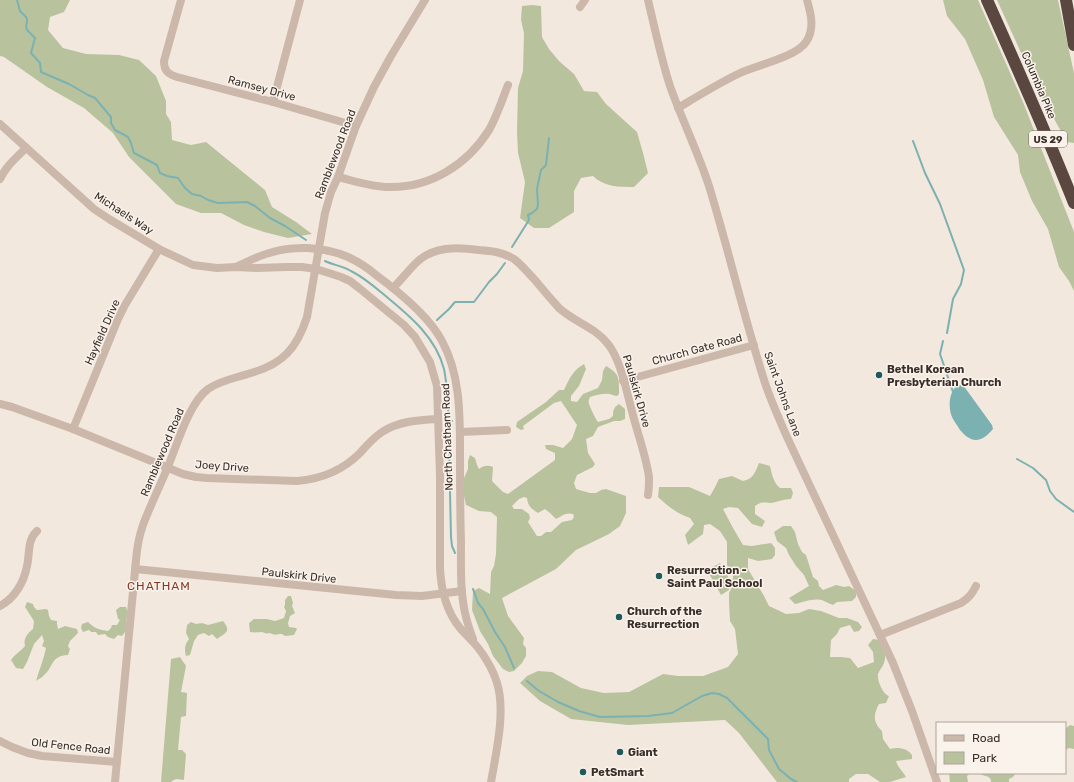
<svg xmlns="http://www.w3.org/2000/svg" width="1074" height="782" viewBox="0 0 1074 782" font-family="Rubik,sans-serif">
<rect width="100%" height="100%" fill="#f3e8de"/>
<g fill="#b8c39e" fill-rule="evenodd">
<path d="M 0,0 L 70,0 L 64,12 L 50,17 L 48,30 L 63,48 L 86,54 L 119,55 L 139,60 L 156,76 L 166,101 L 166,114 L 171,122 L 172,140 L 191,145 L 206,142 L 265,190 L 272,207 L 296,222 L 312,234 L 288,238 L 264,232 L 244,225 L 221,213 L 201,213 L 176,204 L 129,157 L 113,133 L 84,108 L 47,87 L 4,57 L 0,56 Z"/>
<path d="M 943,0 L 978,0 L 1023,102 L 1074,232 L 1074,291 L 1069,281 L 1059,267 L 1048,229 L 1032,201 L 1020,172 L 1018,155 L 994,117 L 983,80 L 965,39 L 947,16 Z"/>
<path d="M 997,0 L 1058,0 L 1074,73 L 1074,143 L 1067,142 L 1038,90 Z"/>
<path d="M 532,5 L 541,6 L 542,37 L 549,49 L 559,61 L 574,74 L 584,91 L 597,92 L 606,104 L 637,132 L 643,153 L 648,173 L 634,187 C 619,187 604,187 593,176 L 581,178 L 574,191 L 574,212 L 549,228 L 534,228 L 520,218 L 525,182 L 518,153 L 517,132 L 518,88 L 523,71 L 524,33 L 521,20 L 522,6 Z"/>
<path d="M 584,364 L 586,369 L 579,386 L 571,396 L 571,401 L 577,402 L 583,394 L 598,388 L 602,380 L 603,371 L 606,366 C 620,374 619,378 619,394 L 617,396 C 615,396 613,395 610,394 C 604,393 596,395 590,397 C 589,399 588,402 589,404 C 590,407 596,420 598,422 L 609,419 L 613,416 C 613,410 614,407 619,404 L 625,409 L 625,419 L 620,421 L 614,421 L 598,427 L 593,436 L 586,439 L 588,453 L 595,464 L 593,467 L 577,475 L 574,483 L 576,489 L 590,493 L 596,493 L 601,490 L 606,489 L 626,496 L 626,513 L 620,526 L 609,534 L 576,550 L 556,569 L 502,598 L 508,616 L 524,638 L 523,644 L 526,648 L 526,656 L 522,663 L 514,671 L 509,672 L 503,669 L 493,656 L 488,644 L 480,631 L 472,610 L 473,591 L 479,588 L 490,594 L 491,572 L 494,566 L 496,554 L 497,517 L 491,512 L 479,511 L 466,505 L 463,491 L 464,478 L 468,469 L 468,461 L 470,455 L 475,458 L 477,465 L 479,469 C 484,465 488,465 493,467 L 492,481 L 503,492 L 508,494 L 555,460 L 555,453 L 546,449 L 545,445 L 553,445 L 563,448 L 572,439 L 577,425 L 561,401 L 554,403 L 523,426 L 524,429 L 521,430 L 516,427 L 517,422 L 546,402 L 559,390 L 564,390 C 569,379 573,370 584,364 ZM 524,497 L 527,498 C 528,507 532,509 538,513 L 545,509 L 550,513 L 556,519 C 562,516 566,512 573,514 L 574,517 L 572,520 L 562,522 L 551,532 L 546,532 L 541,536 L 537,536 L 528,522 L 530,518 L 529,514 L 522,509 L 514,509 L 512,506 L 519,499 Z"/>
<path d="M 759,463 L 770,466 C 772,474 773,482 780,488 L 791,488 L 793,493 L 791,499 C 784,499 777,502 771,503 C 762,503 763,501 755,506 L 755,514 L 765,521 L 762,527 L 752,524 L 738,508 L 729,507 L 723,509 L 733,528 L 743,545 L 752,546 L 771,543 L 775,548 L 775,555 L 772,559 L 758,561 L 748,558 L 748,569 L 764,596 L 769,606 L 786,614 L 799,613 L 809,609 L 821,611 L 839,618 L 847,618 L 858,622 L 862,627 L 859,631 L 854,632 L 850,625 L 840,628 L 837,634 L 831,640 L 830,657 L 841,657 L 850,658 L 858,668 L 874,662 L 873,652 L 868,645 L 873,639 L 880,640 C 883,647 887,655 884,663 C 883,667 879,670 878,674 C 877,681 883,694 889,696 L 886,703 L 879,704 C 873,715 873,722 882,731 L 883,739 L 890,749 C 898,747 907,748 912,755 L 912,759 L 896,761 C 898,768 903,771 906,777 L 890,782 L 880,782 L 868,774 L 856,774 L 849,779 L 849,782 L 777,782 L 739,733 L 725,720 L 628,725 L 571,719 L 540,701 L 520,683 L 527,676 L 538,671 L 552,672 L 581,688 L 604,693 L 629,692 L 663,674 L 678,676 L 703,676 L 728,667 L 738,654 L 735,629 L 730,621 L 729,602 L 729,593 L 732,587 L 733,576 L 727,565 L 727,542 L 720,531 L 710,524 L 704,525 L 703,534 L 688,545 L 685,535 L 694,524 L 690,518 C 676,513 669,507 658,497 L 659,487 L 689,487 L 710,496 L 714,489 L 719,479 L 732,476 L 743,481 C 753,479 755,473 759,463 Z"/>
<path d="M 783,526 L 791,526 L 795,532 L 798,544 L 802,552 L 806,555 L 813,577 L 818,581 L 819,586 L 823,590 L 836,585 L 844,587 L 849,586 L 856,591 L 856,597 L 852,601 L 837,602 L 833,605 C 829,604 827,602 824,601 C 816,597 803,602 795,604 L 789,598 L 809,586 L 804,575 L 796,566 L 789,555 L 786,548 L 777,541 L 774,532 Z"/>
<path d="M 720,563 L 730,580 L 729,590 L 721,595 L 707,570 Z"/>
<path d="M 288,596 L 291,596 L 293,603 L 292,606 L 295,613 L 290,616 L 288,623 L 289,627 L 296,628 L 297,629 L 294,635 L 285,636 L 282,634 C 277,634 275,636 270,633 C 266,634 265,633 262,632 C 258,632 255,633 250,632 L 249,623 L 254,619 L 267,619 L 275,621 L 284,618 L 286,611 L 284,607 L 285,605 L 285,600 Z"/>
<path d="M 27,602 L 33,604 L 34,607 L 37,610 L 46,609 L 48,610 L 49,616 L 51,620 L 57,621 L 57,624 L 58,629 L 65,626 L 77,629 L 78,633 L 70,641 L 68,646 L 70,649 L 68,655 C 50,656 54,667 44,675 C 42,678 38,679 36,681 C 39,670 44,659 46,648 L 42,646 L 44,641 L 42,635 L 34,644 L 27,662 L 23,669 L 16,668 L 11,660 C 15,654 21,651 25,646 C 23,638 28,633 33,629 L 34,621 L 25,607 Z"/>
<path d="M 120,607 L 126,607 L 128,614 L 126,620 L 128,628 L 122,636 L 118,635 L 114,639 L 108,637 L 105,634 L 98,635 L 96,632 L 91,632 L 89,630 L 83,632 L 81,628 L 82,624 L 88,622 C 94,628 99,630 108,631 L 111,628 L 112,625 L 117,625 L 120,620 L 118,619 L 116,610 Z"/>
<path d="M 223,621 C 232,632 225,633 217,639 L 212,634 L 209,636 L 204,633 L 198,635 L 194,641 L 190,655 L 186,656 C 184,649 185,644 189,639 L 186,633 L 187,625 L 191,622 L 196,624 L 202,623 L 208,625 Z"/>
<path d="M 180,657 L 186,666 L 181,692 L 187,693 L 186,716 L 181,717 L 178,750 L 182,750 L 186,754 L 184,780 L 176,779 L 172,781 L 171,782 L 161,782 L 171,659 Z"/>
<path d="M 1070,725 L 1074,726 L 1074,749 L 1069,748 L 1065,750 L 1065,729 Z"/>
<path d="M 949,773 L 970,773 L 967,776 L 968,782 L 950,782 Z"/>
<path d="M 980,773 L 1016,773 L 1013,777 L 1009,779 L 1009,782 L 991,782 L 991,780 L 989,777 L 982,775 Z"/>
</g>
<path fill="#7cb1b1" d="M 958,385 L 963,385 L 992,425 L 993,429 C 981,443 972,444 960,430 C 958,426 955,423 953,419 C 948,409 948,392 958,385 Z"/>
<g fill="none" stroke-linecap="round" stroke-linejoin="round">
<g stroke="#7cb1b1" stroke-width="2">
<path d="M 17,0 C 18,3 19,8 20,11 C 25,17 29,16 26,26 L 27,30 L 35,38 L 31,53 L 40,63 L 41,72 L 69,84 L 88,95 L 95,98 L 111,117 L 111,123 L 115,130 L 128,137 L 131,143 L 134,153 L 157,165 L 160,173 L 167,176 L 178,178 L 185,188 L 192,194 L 201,196 L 208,200 L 218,203 L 247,202 L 255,206 L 270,218 L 285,226 L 306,240"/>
<path d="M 913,141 L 925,173 L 940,204 L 964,270 L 961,284 L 953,299 L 947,333"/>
<path d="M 512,247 L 529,220 L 528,215 L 532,213 L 537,209 L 538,205 L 537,189 L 541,170 L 546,165 L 549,138"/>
<path d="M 325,261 C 333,265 343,266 351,271 C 365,278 376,288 388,298 C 411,317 436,338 444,369 C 446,379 447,389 448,399 L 451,537 L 452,546 L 455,553"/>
<path d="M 437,320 L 449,309 L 455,302 L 474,302 L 489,282 L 497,274 L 505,263"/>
<path d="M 943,341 L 940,354 L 953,392"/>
<path d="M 446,419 L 448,421 L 452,421"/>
<path d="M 1017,459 L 1033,468 L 1046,480 L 1050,491 L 1056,499 L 1074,512"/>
<path d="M 473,589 L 478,603 L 483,609 L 495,632 L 505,647 L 514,668"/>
<path d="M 527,681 L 539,691 L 558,702 L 579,711 L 600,717 L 648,716 L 672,713 L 702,696 L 712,693 L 719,694 L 727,698 L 768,739 L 769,750 L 779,769 L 791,779 L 797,782"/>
</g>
<g stroke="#ccb8aa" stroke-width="8">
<path d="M 181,0 L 164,61 C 164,71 168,74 177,77 L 273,102 L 356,126"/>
<path d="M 648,0 C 655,29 661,58 670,86 C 682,120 698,152 709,186 C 729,251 744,318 765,383 C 771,401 779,419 787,437 L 893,663 L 912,711 L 937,782"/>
<path d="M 580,7 L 585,0"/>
<path d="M 273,102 L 300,0"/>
<path d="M 678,108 C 698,96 719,83 740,73 C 757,65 796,57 806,42 C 815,29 811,14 807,0"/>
<path d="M 0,124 L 94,209 L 109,219 L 159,249 L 193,265 L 217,268 L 236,267 L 257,268 L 287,267 L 302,267 L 316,269 L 332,274 L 341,277 L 350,281 L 359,288 L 404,325 L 415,337 L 430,362 L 437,386 L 440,476 L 440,568 C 441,589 446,611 460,628 C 463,632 468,636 472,641 C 482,651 493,669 497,683 C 506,711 496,753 491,782"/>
<path d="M 338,177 C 354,181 372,187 389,187 C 430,188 467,165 489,130 C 497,116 502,100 508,85"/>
<path d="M 0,179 C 6,166 16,158 26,148"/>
<path d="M 238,266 C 247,262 256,257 266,254 C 292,245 322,246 348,257 C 359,262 368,268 376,275 C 399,292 429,316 442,341 C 460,374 460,413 460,450 C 460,480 460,511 461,541 C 461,565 460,590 465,613 C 467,622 470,631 473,639"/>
<path d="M 393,288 C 401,280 408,271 416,263 C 433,246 457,247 479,250 C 491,251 503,252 514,259 C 522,265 528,273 535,280 C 543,290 551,299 559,308 C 574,322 595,327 608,344 C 621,360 627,394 633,415 C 638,435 646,456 649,477 C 649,483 649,489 648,495"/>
<path d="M 623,381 L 754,345"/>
<path d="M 0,404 L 12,407 L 73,429 L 183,474 L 196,477 L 207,478 L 297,481 C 322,479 342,471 360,453 C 367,445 373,438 382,432 C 399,421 419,420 438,419"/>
<path d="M 73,429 L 118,319 L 125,305 L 159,249"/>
<path d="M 460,432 L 507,430"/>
<path d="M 135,569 L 396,595 L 422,596 L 462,591"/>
<path d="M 0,606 C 15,598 24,582 27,566 C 30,553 27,540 37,531"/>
<path d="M 880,635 L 961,603 C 969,598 972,594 976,586"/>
<path d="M 0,741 L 12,747 L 28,753 L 42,756 L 117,762"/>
<path d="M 115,782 L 136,560 C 137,548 139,536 143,525 C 150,506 159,488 167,469 C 177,446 188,404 208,389 C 221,380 236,378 251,373 C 283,364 297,348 307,317 L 325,213 L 331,192 L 338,177 L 356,126 L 374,87 L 391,56 L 425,0"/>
</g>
<g stroke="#5a4740" stroke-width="12">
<path d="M 987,0 C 1017,67 1047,135 1074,203"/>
<path d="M 1066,0 L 1074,45"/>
</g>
</g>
<g fill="#1e5a5b" stroke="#faf3eb" stroke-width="1.5">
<circle cx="879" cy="375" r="4"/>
<circle cx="659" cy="576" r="4"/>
<circle cx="619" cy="617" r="4"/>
<circle cx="620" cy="752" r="4"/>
<circle cx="583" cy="772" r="4"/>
</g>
<g text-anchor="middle" stroke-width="3" stroke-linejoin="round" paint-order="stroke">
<rect fill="#faf3eb" stroke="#736963" stroke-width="1" x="1029" y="131" width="38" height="16" rx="3"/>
<g font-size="10" font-weight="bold" fill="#392e29">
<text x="1048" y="143">US 29</text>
</g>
<g font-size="11" fill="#392e29" stroke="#faf3eb">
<text transform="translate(1039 85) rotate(67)" y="4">Columbia Pike</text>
<text transform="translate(262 88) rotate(15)" y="4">Ramsey Drive</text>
<text transform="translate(335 154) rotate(-69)" y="4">Ramblewood Road</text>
<text transform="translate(124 213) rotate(33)" y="4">Michaels Way</text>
<text transform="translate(102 332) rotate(-66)" y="4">Hayfield Drive</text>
<text transform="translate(697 349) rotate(-15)" y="4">Church Gate Road</text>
<text transform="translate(637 391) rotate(74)" y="4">Paulskirk Drive</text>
<text transform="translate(783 394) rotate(70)" y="4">Saint Johns Lane</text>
<text transform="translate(447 437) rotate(-92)" y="4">North Chatham Road</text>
<text transform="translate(162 452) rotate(-67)" y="4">Ramblewood Road</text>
<text transform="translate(222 466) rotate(4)" y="4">Joey Drive</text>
<text transform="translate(299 575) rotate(6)" y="4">Paulskirk Drive</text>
<text transform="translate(71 746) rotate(6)" y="4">Old Fence Road</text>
</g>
<g font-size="11" font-weight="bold" fill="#392e29" stroke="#faf3eb" text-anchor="start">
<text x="887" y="373">Bethel Korean<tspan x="887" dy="13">Presbyterian Church</tspan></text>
<text x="667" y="574">Resurrection -<tspan x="667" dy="13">Saint Paul School</tspan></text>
<text x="627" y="615">Church of the<tspan x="627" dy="13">Resurrection</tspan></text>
<text x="628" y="756">Giant</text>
<text x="591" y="776">PetSmart</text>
</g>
<g font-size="12" letter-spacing="1" fill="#893621" stroke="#faf3eb">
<text x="159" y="590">CHATHAM</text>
</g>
</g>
<rect x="936" y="722" width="130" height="52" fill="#faf3eb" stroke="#ada49d"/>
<rect x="944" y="735" width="20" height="6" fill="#ccb8aa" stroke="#ada49d"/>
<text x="972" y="742" font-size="12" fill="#392e29">Road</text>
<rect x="944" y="752" width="20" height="12" fill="#b8c39e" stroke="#ada49d"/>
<text x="972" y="762" font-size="12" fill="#392e29">Park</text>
</svg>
